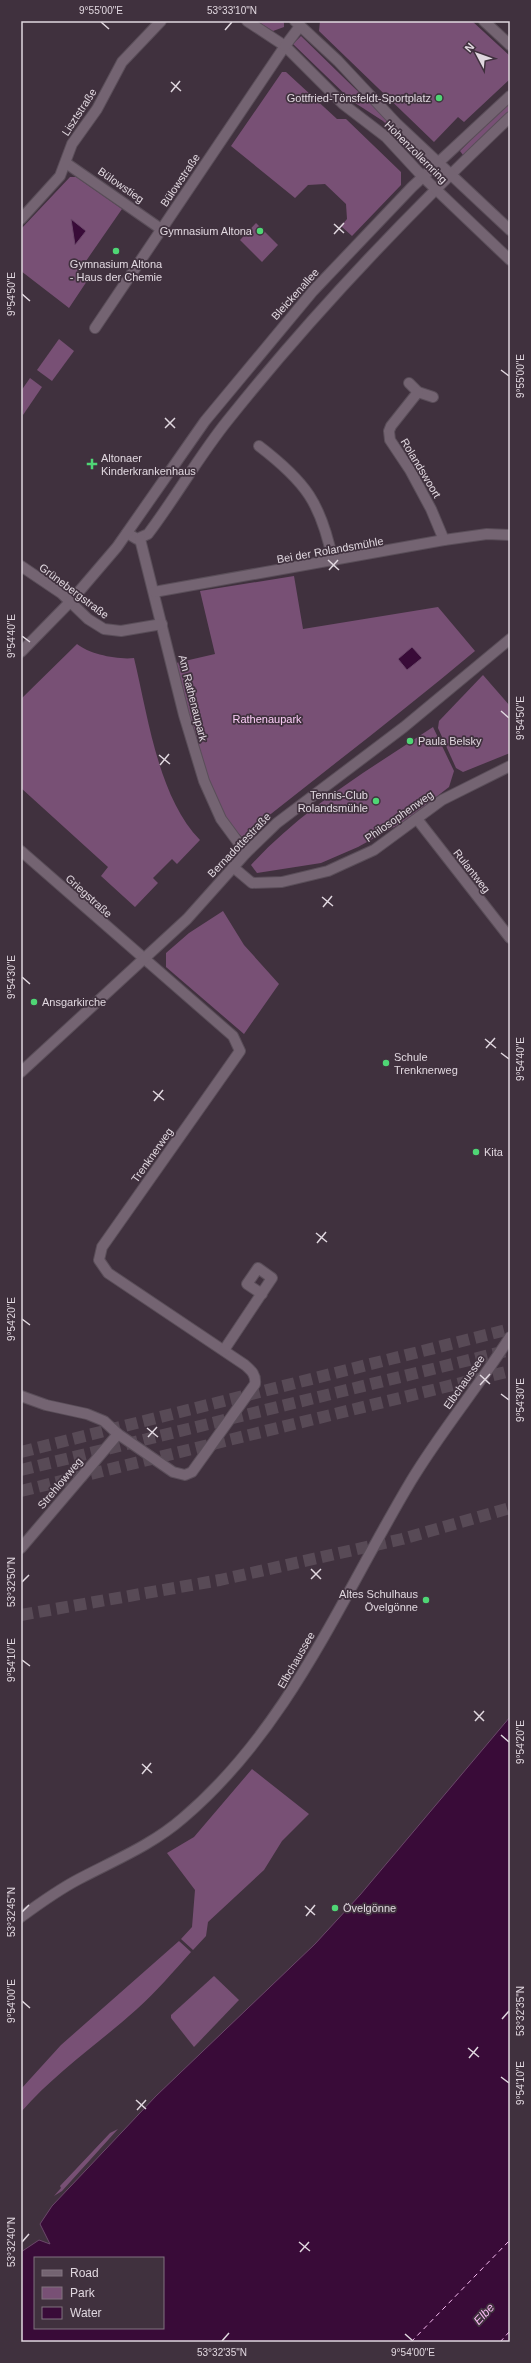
<svg xmlns="http://www.w3.org/2000/svg" width="531" height="2363" viewBox="0 0 531 2363" font-family="Helvetica,sans-serif">
<rect width="100%" height="100%" fill="#40313e"/>
<g fill="#785075">
<path d="M 257,21 L 283,21 L 284,23 L 284,27 L 273,31 Z"/>
<path d="M 320,21 L 472,21 L 510,56 L 510,79 L 464,122 L 458,117 L 434,142 L 319,31 Z"/>
<path d="M 301,36 L 418,150 L 415,152 L 383,121 L 352,101 L 293,44 Z"/>
<path d="M 282,72 L 286,72 L 337,119 L 346,119 L 401,172 L 401,185 L 352,236 L 341,226 L 347,219 L 346,204 L 325,184 L 308,185 L 295,198 L 231,146 Z"/>
<path d="M 510,101 L 510,112 L 463,155 L 460,151 Z"/>
<path d="M 70,177 L 76,177 L 122,209 L 77,274 L 87,281 L 69,308 L 21,271 L 21,229 Z"/>
<path d="M 256,223 L 278,245 L 262,262 L 240,240 Z"/>
<path d="M 59,339 L 74,351 L 52,381 L 37,370 Z"/>
<path d="M 30,378 L 42,387 L 23,415 L 21,391 Z"/>
<path d="M 294,576 L 303,629 L 438,607 L 475,651 C 399,715 319,775 242,837 C 236,831 229,824 224,816 C 198,773 188,713 176,663 L 215,654 L 200,591 Z"/>
<path d="M 77,644 C 89,654 118,660 134,658 C 148,716 158,797 200,840 L 177,864 L 172,859 L 153,878 L 158,883 L 135,907 L 101,876 L 108,867 L 21,788 L 21,699 Z"/>
<path d="M 483,675 L 510,706 L 510,753 L 463,772 L 456,768 L 438,728 L 439,721 Z"/>
<path d="M 433,727 L 454,771 L 449,787 L 405,821 L 358,847 L 321,863 L 257,873 L 251,865 C 303,808 370,769 433,727 Z"/>
<path d="M 223,911 L 244,945 L 279,984 L 244,1034 L 166,967 L 166,953 L 189,933 Z"/>
<path d="M 252,1769 L 309,1814 L 282,1841 L 264,1870 L 208,1922 L 206,1936 L 193,1950 L 181,1939 L 192,1927 L 195,1890 L 167,1853 L 194,1837 Z"/>
<path d="M 179,1941 L 191,1952 C 173,1972 156,1992 137,2009 C 98,2044 55,2073 21,2112 L 21,2089 L 61,2045 Z"/>
<path d="M 214,1976 L 239,2000 L 194,2047 L 171,2018 L 171,2015 Z"/>
<path d="M 118,2129 L 62,2191 L 54,2196 L 61,2188 L 60,2186 L 110,2133 Z"/>
</g>
<g fill="#390b38" stroke="#6b486a" fill-rule="evenodd">
<path d="M 71,219 L 86,231 L 75,245 Z"/>
<path d="M 412,647 L 422,658 L 407,670 L 398,659 Z"/>
<path d="M 510,1717 L 510,2342 L 21,2342 L 21,2252 L 39,2240 L 50,2244 L 40,2224 L 52,2206 L 156,2096 L 315,1944 L 360,1895 ZM 35,2258 L 163,2258 L 163,2328 L 35,2328 Z"/>
</g>
<g fill="none" stroke-linecap="round" stroke-linejoin="round">
<g stroke="#f8bbf2" stroke-width="1" stroke-dasharray="5 4" stroke-linecap="butt">
<path d="M 411,2342 L 510,2240"/>
<path d="M 500,2342 L 510,2331"/>
</g>
<g stroke="#584a56" stroke-width="12" stroke-dasharray="12 6" stroke-linecap="butt">
<path d="M 21,1452 L 510,1329"/>
<path d="M 21,1470 L 510,1350"/>
<path d="M 21,1491 L 510,1371"/>
<path d="M 21,1615 L 220,1580 L 402,1539 L 510,1508"/>
</g>
<g stroke="#5a4e59" stroke-width="12">
<g id="minor">
<path d="M 484,21 L 510,45"/>
<path d="M 66,163 L 161,229"/>
<path d="M 21,219 L 60,176 L 72,144 L 97,109 L 122,62 L 161,21"/>
<path d="M 95,328 L 285,46"/>
<path d="M 409,383 L 418,392 L 433,397"/>
<path d="M 418,392 L 391,426 L 389,431 L 390,440 L 410,470 L 431,509 L 444,540"/>
<path d="M 259,446 C 306,482 321,503 333,561"/>
<path d="M 127,533 L 137,539 L 148,534 C 176,497 199,456 228,420 C 314,312 410,212 510,117"/>
<path d="M 140,539 L 184,715 L 204,781 L 221,819 L 246,853"/>
<path d="M 21,566 L 61,593 L 88,619 L 104,629 L 121,631 L 162,624"/>
<path d="M 154,592 L 444,540 L 487,534 L 510,535"/>
<path d="M 21,652 L 70,602 L 117,547 L 205,421 L 313,291 L 412,187 L 510,96"/>
<path d="M 417,819 L 510,938"/>
<path d="M 21,851 L 233,1036 L 240,1051 L 102,1247 L 99,1260 L 108,1273 L 245,1365 C 252,1371 256,1375 255,1384 L 192,1472 L 185,1475 L 173,1472 L 118,1434 L 104,1421 L 87,1414 L 46,1405 L 21,1396"/>
<path d="M 233,867 L 252,883 L 282,882 L 328,871 L 341,865 L 374,850 L 442,800 L 510,766"/>
<path d="M 224,1350 L 272,1278 L 258,1268 L 247,1284 L 262,1294"/>
<path d="M 21,1548 L 118,1434"/>
</g>
</g>
<g stroke="#5a4e59" stroke-width="12">
<path id="tertiary" d="M 21,1072 L 187,919 L 246,853 L 277,823 L 404,727 L 510,639"/>
</g>
<g stroke="#5a4e59" stroke-width="12">
<g id="secondary">
<path d="M 247,21 L 285,46 L 343,104 L 386,137 L 423,177 L 510,260"/>
<path d="M 295,21 L 338,61 L 397,124 L 510,230"/>
<path d="M 285,46 L 300,26"/>
<path d="M 21,1917 C 40,1903 58,1890 79,1879 C 115,1860 152,1845 183,1818 C 289,1728 341,1598 411,1481 C 441,1431 479,1386 510,1337"/>
</g>
</g>
<use href="#minor" stroke="#746472" stroke-width="10"/>
<use href="#tertiary" stroke="#746472" stroke-width="10"/>
<use href="#secondary" stroke="#746472" stroke-width="10"/>
</g>
<path fill="none" stroke="#e0d7df" stroke-width="1.5" d="M 101,22 L 109,29M 225,30 L 232,22M 171,82 L 181,91M 171,92 L 180,81M 334,224 L 344,233M 334,234 L 344,223M 22,294 L 30,301M 501,370 L 509,376M 165,418 L 175,428M 165,428 L 175,418M 328,560 L 339,570M 329,570 L 338,560M 22,636 L 30,642M 501,711 L 509,718M 159,755 L 170,764M 160,765 L 169,754M 322,897 L 333,906M 323,907 L 332,896M 22,977 L 30,984M 485,1039 L 496,1048M 486,1048 L 495,1038M 501,1053 L 509,1059M 153,1091 L 164,1100M 154,1101 L 163,1090M 316,1233 L 327,1242M 317,1243 L 326,1232M 22,1319 L 30,1325M 480,1375 L 490,1384M 480,1385 L 490,1374M 501,1394 L 509,1400M 147,1428 L 158,1437M 148,1437 L 157,1427M 311,1569 L 321,1579M 311,1579 L 321,1569M 22,1582 L 29,1575M 22,1660 L 30,1666M 474,1711 L 484,1721M 475,1721 L 484,1711M 501,1735 L 509,1742M 142,1764 L 152,1773M 142,1774 L 151,1763M 305,1906 L 315,1915M 22,1912 L 29,1905M 306,1916 L 315,1905M 22,2001 L 30,2008M 502,2019 L 509,2011M 468,2048 L 479,2057M 469,2058 L 478,2047M 501,2077 L 509,2083M 136,2100 L 146,2109M 137,2110 L 146,2100M 22,2242 L 29,2234M 299,2242 L 310,2251M 300,2252 L 309,2242M 405,2334 L 413,2341M 222,2341 L 229,2333"/>
<g fill="#4fd675" stroke="#40313e" stroke-width="1.5">
<circle cx="439" cy="98" r="4"/>
<circle cx="260" cy="231" r="4"/>
<circle cx="116" cy="251" r="4"/>
<path d="M90 458h4v4h4v4h-4v4h-4v-4h-4v-4h4z"/>
<circle cx="410" cy="741" r="4"/>
<circle cx="376" cy="801" r="4"/>
<circle cx="34" cy="1002" r="4"/>
<circle cx="386" cy="1063" r="4"/>
<circle cx="476" cy="1152" r="4"/>
<circle cx="426" cy="1600" r="4"/>
<circle cx="335" cy="1908" r="4"/>
</g>
<g text-anchor="middle" stroke-width="3.5" stroke-linejoin="round" paint-order="stroke">
<g font-size="11" fill="#e0d7df" stroke="#40313e" text-anchor="start">
<text x="431" y="102" text-anchor="end">Gottfried-Tönsfeldt-Sportplatz</text>
<text x="252" y="235" text-anchor="end">Gymnasium Altona</text>
<text x="116" y="268" text-anchor="middle">Gymnasium Altona<tspan x="116" dy="13">- Haus der Chemie</tspan></text>
<text x="101" y="462">Altonaer<tspan x="101" dy="13">Kinderkrankenhaus</tspan></text>
<text x="418" y="745">Paula Belsky</text>
<text x="368" y="799" text-anchor="end">Tennis-Club<tspan x="368" dy="13">Rolandsmühle</tspan></text>
<text x="42" y="1006">Ansgarkirche</text>
<text x="394" y="1061">Schule<tspan x="394" dy="13">Trenknerweg</tspan></text>
<text x="484" y="1156">Kita</text>
<text x="418" y="1598" text-anchor="end">Altes Schulhaus<tspan x="418" dy="13">Övelgönne</tspan></text>
<text x="343" y="1912">Övelgönne</text>
</g>
<g font-size="11" fill="#e0d7df" stroke="#40313e">
<text transform="translate(79 112) rotate(-57)" y="4">Lisztstraße</text>
<text transform="translate(416 152) rotate(45)" y="4">Hohenzollernring</text>
<text transform="translate(180 180) rotate(-56)" y="4">Bülowstraße</text>
<text transform="translate(121 185) rotate(35)" y="4">Bülowstieg</text>
<text transform="translate(295 294) rotate(-48)" y="4">Bleickenallee</text>
<text transform="translate(421 468) rotate(59)" y="4">Rolandswoort</text>
<text transform="translate(330 550) rotate(-10)" y="4">Bei der Rolandsmühle</text>
<text transform="translate(74 591) rotate(37)" y="4">Grünebergstraße</text>
<text transform="translate(193 698) rotate(76)" y="4">Am Rathenaupark</text>
<text transform="translate(399 816) rotate(-35)" y="4">Philosophenweg</text>
<text transform="translate(239 845) rotate(-46)" y="4">Bernadottestraße</text>
<text transform="translate(472 871) rotate(52)" y="4">Rulantweg</text>
<text transform="translate(89 896) rotate(42)" y="4">Griegstraße</text>
<text transform="translate(152 1155) rotate(-55)" y="4">Trenknerweg</text>
<text transform="translate(464 1382) rotate(-55)" y="4">Elbchaussee</text>
<text transform="translate(60 1483) rotate(-50)" y="4">Strehlowweg</text>
<text transform="translate(296 1660) rotate(-60)" y="4">Elbchaussee</text>
</g>
<g font-size="11" fill="#fccdf7" stroke="#40313e">
<text x="267" y="723">Rathenaupark</text>
</g>
<g font-size="12" font-style="italic" fill="#f8bbf2" stroke="#40313e">
<text transform="translate(484 2314) rotate(-47)" y="4">Elbe</text>
</g>
</g>
<rect width="531" height="2363" fill="none" stroke="#40313e" stroke-width="44"/>
<rect x="34" y="2257" width="130" height="72" fill="#40313e" stroke="#80737e"/>
<rect x="42" y="2270" width="20" height="6" fill="#746472" stroke="#80737e"/>
<text x="70" y="2277" font-size="12" fill="#e0d7df">Road</text>
<rect x="42" y="2287" width="20" height="12" fill="#785075" stroke="#80737e"/>
<text x="70" y="2297" font-size="12" fill="#e0d7df">Park</text>
<rect x="42" y="2307" width="20" height="12" fill="#390b38" stroke="#80737e"/>
<text x="70" y="2317" font-size="12" fill="#e0d7df">Water</text>
<g transform="translate(477 54) rotate(311)" stroke="#40313e" stroke-width="3" paint-order="stroke">
<path d="M0-3L7 15L0 10L-7 15Z" fill="#e0d7df"/>
<text y="-6" font-size="11" font-weight="bold" text-anchor="middle" fill="#e0d7df">N</text>
</g>
<rect x="22" y="22" width="487" height="2319" fill="none" stroke="#e0d7df" stroke-width="1.5"/>
<g font-size="10" text-anchor="middle" fill="#e0d7df">
<text x="101" y="14">9°55'00"E</text>
<text x="232" y="14">53°33'10"N</text>
<text transform="translate(11 294) rotate(-90)" y="4">9°54'50"E</text>
<text transform="translate(520 376) rotate(-90)" y="4">9°55'00"E</text>
<text transform="translate(11 636) rotate(-90)" y="4">9°54'40"E</text>
<text transform="translate(520 718) rotate(-90)" y="4">9°54'50"E</text>
<text transform="translate(11 977) rotate(-90)" y="4">9°54'30"E</text>
<text transform="translate(520 1059) rotate(-90)" y="4">9°54'40"E</text>
<text transform="translate(11 1319) rotate(-90)" y="4">9°54'20"E</text>
<text transform="translate(520 1400) rotate(-90)" y="4">9°54'30"E</text>
<text transform="translate(11 1582) rotate(-90)" y="4">53°32'50"N</text>
<text transform="translate(11 1660) rotate(-90)" y="4">9°54'10"E</text>
<text transform="translate(520 1742) rotate(-90)" y="4">9°54'20"E</text>
<text transform="translate(11 1912) rotate(-90)" y="4">53°32'45"N</text>
<text transform="translate(11 2001) rotate(-90)" y="4">9°54'00"E</text>
<text transform="translate(520 2011) rotate(-90)" y="4">53°32'35"N</text>
<text transform="translate(520 2083) rotate(-90)" y="4">9°54'10"E</text>
<text transform="translate(11 2242) rotate(-90)" y="4">53°32'40"N</text>
<text x="222" y="2356">53°32'35"N</text>
<text x="413" y="2356">9°54'00"E</text>
</g>
</svg>
